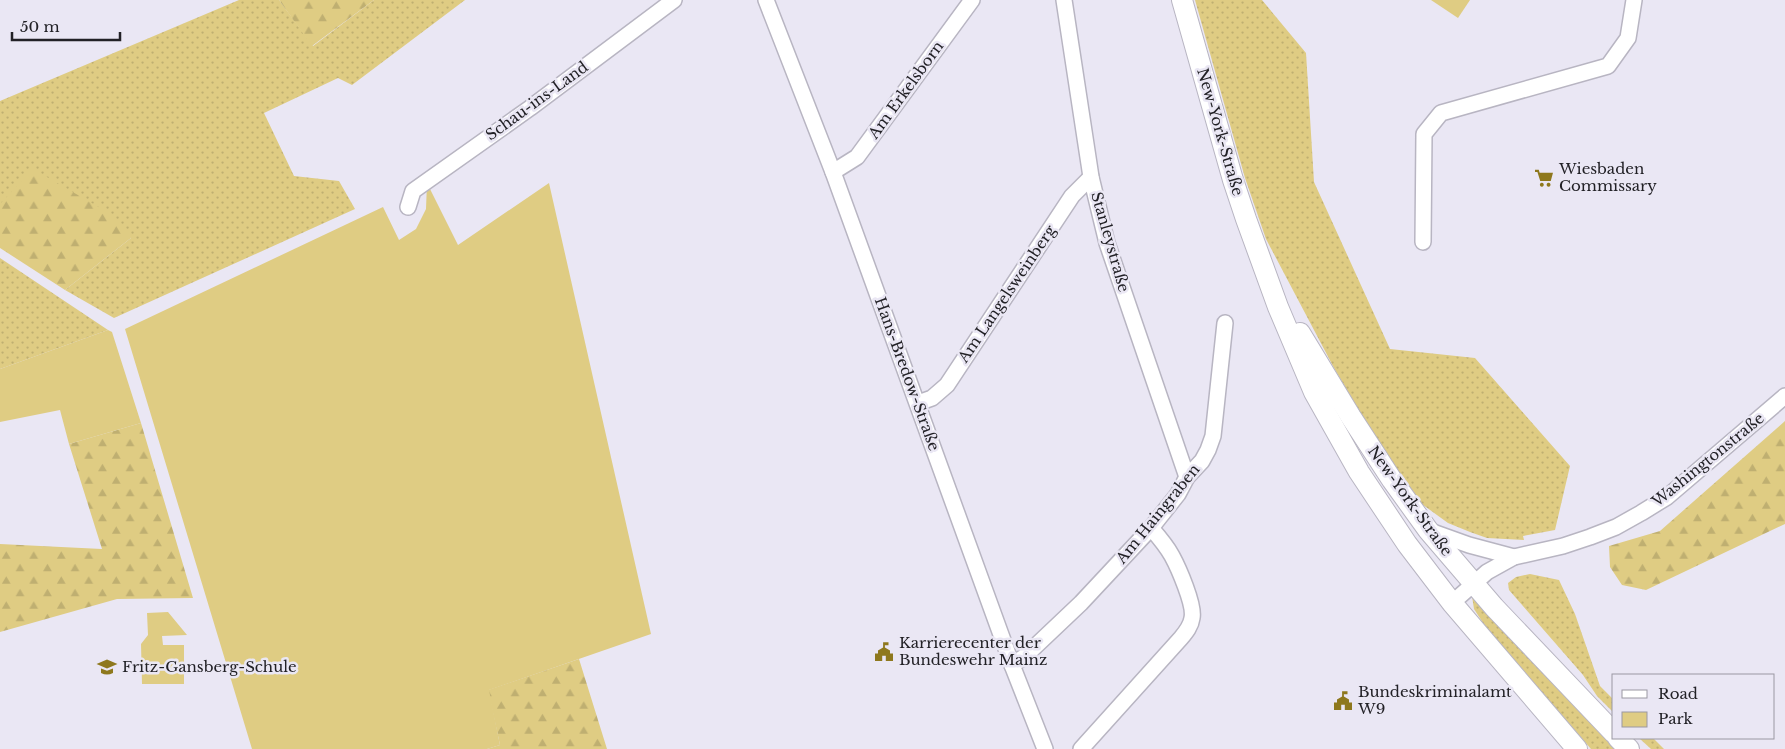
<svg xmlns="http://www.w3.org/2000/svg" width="1785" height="749" viewBox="0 0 1785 749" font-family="'Libre Baskerville',serif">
<defs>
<pattern id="grass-dots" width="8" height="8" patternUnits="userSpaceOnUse" patternTransform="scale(1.25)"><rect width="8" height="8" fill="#dfcc83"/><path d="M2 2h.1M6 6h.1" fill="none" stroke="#bfaf71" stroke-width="1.8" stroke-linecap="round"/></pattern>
<pattern id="forest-firs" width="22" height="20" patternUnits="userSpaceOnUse" patternTransform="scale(1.25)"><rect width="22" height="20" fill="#dfcc83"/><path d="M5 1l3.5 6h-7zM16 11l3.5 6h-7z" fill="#bfaf71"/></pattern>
</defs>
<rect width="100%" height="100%" fill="#eae7f4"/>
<g fill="url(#grass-dots)">
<path d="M 239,0 L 279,0 L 313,46 L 374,0 L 465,0 L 352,85 L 338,78 L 264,113 L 294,176 L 339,181 L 355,209 L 114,318 L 65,290 L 131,238 L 0,204 L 0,101 Z"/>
<path d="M 1195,0 L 1262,0 L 1306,53 L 1314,182 L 1390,349 L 1475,358 L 1570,466 L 1555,530 L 1523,536 L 1524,540 L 1487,538 L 1470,532 L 1448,523 L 1419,502 L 1372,433 L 1334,368 L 1266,239 L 1245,178 Z"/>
<path d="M 0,258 L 108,330 L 0,369 Z"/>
<path d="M 1530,574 L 1559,580 L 1575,614 L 1600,686 L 1614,700 L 1614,713 L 1597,696 L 1583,675 L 1509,590 L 1508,583 L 1516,577 Z"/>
<path d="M 1472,596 L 1606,737 L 1615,749 L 1591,749 L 1485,626 L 1474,609 Z"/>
<path d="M 1639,738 L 1653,738 L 1664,749 L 1651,749 Z"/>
</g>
<g fill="url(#forest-firs)">
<path d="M 279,0 L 374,0 L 312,46 Z"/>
<path d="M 33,169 L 102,209 L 131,238 L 65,290 L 0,248 L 0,204 Z"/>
<path d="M 1785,421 L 1785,524 L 1646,590 L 1622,585 L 1610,567 L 1609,546 L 1660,531 Z"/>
<path d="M 141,423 L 193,598 L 117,599 L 0,632 L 0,544 L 102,549 L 69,444 Z"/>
<path d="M 579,659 L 607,749 L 487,749 L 500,745 L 488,690 Z"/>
</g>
<g fill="#dfcc83">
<path d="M 1431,0 L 1470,0 L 1458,18 Z"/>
<path d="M 427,183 L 458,245 L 549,183 L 651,634 L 489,690 L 500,745 L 487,749 L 252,749 L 125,329 L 383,207 L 399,240 L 416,229 L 426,209 Z"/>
<path d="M 108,330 L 112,332 L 141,423 L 69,444 L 60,410 L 0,422 L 0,369 Z"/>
<path d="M 168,612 L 187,635 L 162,636 L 163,645 L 184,645 L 184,684 L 142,684 L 141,644 L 148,635 L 147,613 Z"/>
</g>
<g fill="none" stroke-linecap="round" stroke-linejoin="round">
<g stroke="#b8b5c2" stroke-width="18">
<g id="minor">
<path d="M 766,0 L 833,172 L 1012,665 L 1045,749"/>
<path d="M 1064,0 L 1091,177 L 1107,243 L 1187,477"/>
<path d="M 833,172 L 857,157 L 972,0"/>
<path d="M 408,207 L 413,191 L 530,108 L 674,0"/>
<path d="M 1423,242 L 1424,134 L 1441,113 L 1608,66 L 1628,38 L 1634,0"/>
<path d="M 918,403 L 932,398 L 947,385 L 1072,196 L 1091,177"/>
<path d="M 1430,531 L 1469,545 L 1514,557"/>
<path d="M 1452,603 L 1487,572 L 1514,557 L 1563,546 L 1590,537 L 1616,527 L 1641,513 L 1667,497 L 1785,396"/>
<path d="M 1012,665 L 1024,657 L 1081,603 L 1151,528 L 1178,494 L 1187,477 L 1202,461 L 1208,450 L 1213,436 L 1225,323"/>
<path d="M 1081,749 L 1181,638 C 1186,632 1191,626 1192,618 C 1195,605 1178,567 1172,556 C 1166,545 1158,536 1151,528"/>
</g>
</g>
<g stroke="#b8b5c2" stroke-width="22">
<g id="major">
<path d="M 1182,0 L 1233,180 L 1246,219 L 1278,307 L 1314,392 L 1359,472 L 1407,544 L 1452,603 L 1577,749"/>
<path d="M 1300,333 L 1351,417 L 1392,480 L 1428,530 L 1494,607 L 1614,733"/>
<path d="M 1618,738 L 1629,749"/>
</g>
</g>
<use href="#minor" stroke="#fff" stroke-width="15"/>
<use href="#major" stroke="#fff" stroke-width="20"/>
</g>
<defs>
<g id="supermarket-bare" transform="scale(1.5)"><path d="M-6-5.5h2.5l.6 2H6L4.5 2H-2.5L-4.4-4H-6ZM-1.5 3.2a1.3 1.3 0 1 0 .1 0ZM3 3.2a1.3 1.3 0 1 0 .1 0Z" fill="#8e781d" stroke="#eae7f4" stroke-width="2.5" paint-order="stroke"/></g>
<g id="civic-bare" transform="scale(1.5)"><path d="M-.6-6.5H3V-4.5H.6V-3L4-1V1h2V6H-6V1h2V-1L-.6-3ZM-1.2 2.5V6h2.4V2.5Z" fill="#8e781d" stroke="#eae7f4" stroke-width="2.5" paint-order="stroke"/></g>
<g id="school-bare" transform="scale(1.5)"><path d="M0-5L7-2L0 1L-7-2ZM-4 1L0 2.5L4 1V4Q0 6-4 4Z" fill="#8e781d" stroke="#eae7f4" stroke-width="2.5" paint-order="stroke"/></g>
</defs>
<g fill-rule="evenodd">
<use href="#supermarket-bare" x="1544" y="178"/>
<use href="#civic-bare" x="884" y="652"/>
<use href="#school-bare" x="107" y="667"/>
<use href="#civic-bare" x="1343" y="701"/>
</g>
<g text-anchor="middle" stroke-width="5" stroke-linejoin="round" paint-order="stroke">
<g font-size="15" fill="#222126" stroke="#eae7f4">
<text transform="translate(906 90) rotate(-54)" y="5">Am Erkelsborn</text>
<text transform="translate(537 101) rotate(-36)" y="5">Schau-ins-Land</text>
<text transform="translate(1220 132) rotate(74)" y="5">New-York-Straße</text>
<text transform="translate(1110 242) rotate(74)" y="5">Stanleystraße</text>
<text transform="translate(1007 294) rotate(-56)" y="5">Am Langelsweinberg</text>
<text transform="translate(907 374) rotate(70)" y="5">Hans-Bredow-Straße</text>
<text transform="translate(1708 460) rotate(-39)" y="5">Washingtonstraße</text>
<text transform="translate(1410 501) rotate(54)" y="5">New-York-Straße</text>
<text transform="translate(1158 514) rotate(-51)" y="5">Am Haingraben</text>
</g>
<g font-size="15" fill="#222126" stroke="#eae7f4" text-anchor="start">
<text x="1559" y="174">Wiesbaden<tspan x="1559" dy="17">Commissary</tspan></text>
<text x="899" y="648">Karrierecenter der<tspan x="899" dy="17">Bundeswehr Mainz</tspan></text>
<text x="122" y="672">Fritz-Gansberg-Schule</text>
<text x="1358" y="697">Bundeskriminalamt<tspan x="1358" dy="17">W9</tspan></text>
</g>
</g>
<rect x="1612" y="674" width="162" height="65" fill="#eae7f4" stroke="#9a98a2"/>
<rect x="1622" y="690" width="25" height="8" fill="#ffffff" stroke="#9a98a2"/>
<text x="1658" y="699" font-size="15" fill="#222126">Road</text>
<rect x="1622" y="712" width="25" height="15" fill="#dfcc83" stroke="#9a98a2"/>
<text x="1658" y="724" font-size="15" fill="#222126">Park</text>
<path d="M12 32v8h108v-8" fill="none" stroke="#222126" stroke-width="2.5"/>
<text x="20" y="32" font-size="15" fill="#222126" stroke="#eae7f4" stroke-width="4" paint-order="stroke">50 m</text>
</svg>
